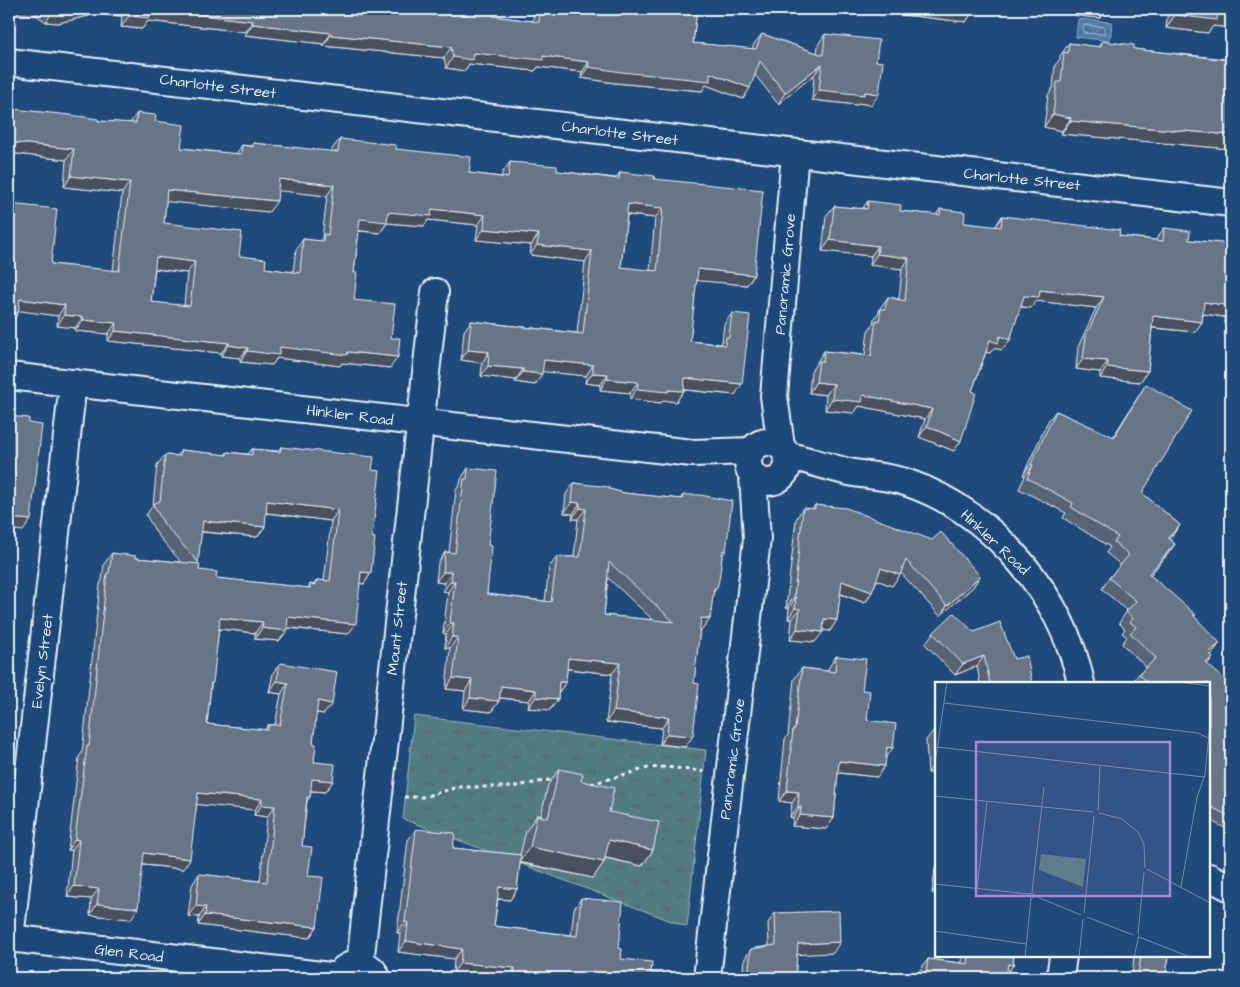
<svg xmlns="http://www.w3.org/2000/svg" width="1240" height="987" viewBox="0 0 1240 987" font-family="'Architects Daughter',sans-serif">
<defs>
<pattern id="park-tufts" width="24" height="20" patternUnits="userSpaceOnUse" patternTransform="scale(1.25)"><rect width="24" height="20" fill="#537b81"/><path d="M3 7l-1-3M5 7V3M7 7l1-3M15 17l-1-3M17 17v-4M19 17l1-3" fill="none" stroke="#4d6468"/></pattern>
<pattern id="water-waves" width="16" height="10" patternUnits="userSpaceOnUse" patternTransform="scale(1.25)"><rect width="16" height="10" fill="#517ba6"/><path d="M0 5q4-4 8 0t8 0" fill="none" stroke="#4c647d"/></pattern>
</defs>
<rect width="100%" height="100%" fill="#1f4a7a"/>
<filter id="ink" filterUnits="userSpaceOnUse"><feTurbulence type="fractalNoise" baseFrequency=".02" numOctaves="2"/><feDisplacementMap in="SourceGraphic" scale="10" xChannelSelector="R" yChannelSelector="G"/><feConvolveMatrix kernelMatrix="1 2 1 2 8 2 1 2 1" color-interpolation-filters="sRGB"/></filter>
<g filter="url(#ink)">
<path fill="url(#park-tufts)" stroke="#9eb6bc" d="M 414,716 L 706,750 L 687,927 L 403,819 Z"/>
<path fill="url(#water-waves)" stroke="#8daac7" d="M 1078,19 L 1112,22 L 1110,41 L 1076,37 Z"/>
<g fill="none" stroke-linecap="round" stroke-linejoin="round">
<path stroke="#acc2d7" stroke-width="1" d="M 1085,25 L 1104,27 L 1105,34 L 1084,33 L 1083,27 Z"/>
<g stroke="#e8f1f8" stroke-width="30">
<g id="minor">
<path d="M 9,62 L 1231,203"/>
<path d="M 9,376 L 692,453 L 751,451"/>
<circle cx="768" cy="462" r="20"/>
<path d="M 781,446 L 774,396 L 795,153"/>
<path d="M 787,455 C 807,460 828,467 849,472 C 868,476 890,476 908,483 C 993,512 1064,597 1081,683"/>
<path d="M 1209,877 L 1231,888"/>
<path d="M 9,938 L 339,977"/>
<path d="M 10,939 L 73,383"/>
<path d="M 360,964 L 435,292"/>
<path d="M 344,969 C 356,960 372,964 377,978"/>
<path d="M 707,978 L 757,539 L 753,476"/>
<path d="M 1060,978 L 1063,956"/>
</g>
</g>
<g stroke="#e8f1f8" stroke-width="3" stroke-dasharray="4 4" stroke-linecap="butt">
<path d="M 591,784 L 648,768 L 667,767 L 707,772"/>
<path d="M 404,797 L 423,797 L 458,787 L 512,787 L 555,779"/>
</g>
<use href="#minor" stroke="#1f4a7a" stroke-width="26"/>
</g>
<g fill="#596474" stroke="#e8f1f8" fill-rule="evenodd">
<path d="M 17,9 L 494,9 L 493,16 L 533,21 L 534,9 L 697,9 L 693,43 L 752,49 L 754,44 L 762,34 L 817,53 L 818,45 L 825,34 L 871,105 L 858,103 L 857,105 L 812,100 L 814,75 L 778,104 L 755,75 L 743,99 L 706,85 L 702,91 L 615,83 L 581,78 L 582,72 L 538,67 L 535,71 L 469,64 L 465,71 L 446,68 L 444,58 L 323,46 L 324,44 L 245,35 L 246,32 L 148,21 L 142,29 L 121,27 L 122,16 L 97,14 L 58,23 L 46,22 L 36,15 L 17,13 Z"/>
<path d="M 895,9 L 974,9 L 973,11 L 966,22 L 894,14 Z"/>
<path d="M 1077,9 L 1106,9 L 1100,18 L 1077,16 Z"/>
<path d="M 1168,9 L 1231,9 L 1231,28 L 1213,26 L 1208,33 L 1166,28 Z"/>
<path d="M 1102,41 L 1134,49 L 1226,59 L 1229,55 L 1231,149 L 1061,134 L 1062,131 L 1044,127 L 1048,95 L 1053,88 L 1055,65 L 1060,59 L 1060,56 L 1069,43 L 1098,47 Z"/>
<path d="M 13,109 L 98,121 L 130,123 L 137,113 L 155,121 L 181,148 L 236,154 L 242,145 L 251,146 L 253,143 L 332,152 L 332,149 L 340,139 L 396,149 L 469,173 L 502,177 L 502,173 L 510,162 L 557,171 L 616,178 L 620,172 L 654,179 L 747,285 L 696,280 L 690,341 L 721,344 L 722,342 L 724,324 L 732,313 L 735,395 L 684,390 L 676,402 L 663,400 L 661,403 L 630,399 L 630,393 L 600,390 L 600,385 L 585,383 L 586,376 L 542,371 L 535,385 L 515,382 L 516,380 L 481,376 L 482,363 L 461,360 L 464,331 L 471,321 L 577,333 L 585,262 L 530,255 L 531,245 L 476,240 L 478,225 L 428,220 L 424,226 L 387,223 L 380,233 L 359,231 L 354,273 L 354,300 L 391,338 L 390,368 L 342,363 L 340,366 L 277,358 L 272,365 L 240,362 L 240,358 L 221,356 L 221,353 L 108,341 L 108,334 L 75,331 L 75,328 L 57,326 L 58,316 L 19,310 L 11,324 L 9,324 L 9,204 L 51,264 L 113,271 L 122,193 L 64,187 L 66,160 L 9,153 L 9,115 ZM 278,190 L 327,196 L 322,238 L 320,241 L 303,239 L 296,250 L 293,272 L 265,268 L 164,223 L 166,201 L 269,212 ZM 627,215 L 655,218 L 650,271 L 621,267 ZM 155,269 L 187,273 L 184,306 L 151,302 Z"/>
<path d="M 868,201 L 900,211 L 936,215 L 940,209 L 964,223 L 995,227 L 1002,216 L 1119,236 L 1156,240 L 1164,228 L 1189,240 L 1231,244 L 1231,318 L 1203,314 L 1202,322 L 1195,332 L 1152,328 L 1148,371 L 1140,382 L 1100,378 L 1100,372 L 1076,369 L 1078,347 L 1096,308 L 1036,301 L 1031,308 L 1020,307 L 1010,340 L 1002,350 L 994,348 L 990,353 L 986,352 L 972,391 L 954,451 L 919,437 L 925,419 L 859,406 L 854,413 L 825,410 L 826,395 L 809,393 L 811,371 L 816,364 L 817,362 L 824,351 L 865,355 L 868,331 L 873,324 L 874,319 L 879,312 L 880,308 L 888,297 L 899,299 L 902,269 L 870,265 L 871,256 L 822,251 L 826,216 L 834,206 L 862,209 Z"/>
<path d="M 1146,384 L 1142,493 L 1180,525 L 1169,539 L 1175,544 L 1167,555 L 1150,575 L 1195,617 L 1212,654 L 1211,655 L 1213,657 L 1207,665 L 1231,685 L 1231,831 L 1209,820 L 1209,683 L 1132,683 L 1139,674 L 1146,667 L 1122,644 L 1127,637 L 1122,633 L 1125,629 L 1119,623 L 1127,611 L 1102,589 L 1109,578 L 1121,565 L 1106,553 L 1110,547 L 1063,518 L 1066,513 L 1019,489 L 1025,476 L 1023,475 L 1048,421 L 1056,411 L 1113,437 Z"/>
<path d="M 281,447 L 372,470 L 371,573 L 364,584 L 360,583 L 348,634 L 287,628 L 287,631 L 279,641 L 255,639 L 255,633 L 219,629 L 211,687 L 207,724 L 265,730 L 268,725 L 275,725 L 281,694 L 269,692 L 273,673 L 280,663 L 324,714 L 316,713 L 313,743 L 314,762 L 333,781 L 325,792 L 310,791 L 310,797 L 307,801 L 302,846 L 308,876 L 317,927 L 309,938 L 198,925 L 199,917 L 188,916 L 192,885 L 199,874 L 260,881 L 267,817 L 254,815 L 255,810 L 197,804 L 183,869 L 143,865 L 131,919 L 90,915 L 91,899 L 67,897 L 72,850 L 68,850 L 79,757 L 82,753 L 100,584 L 102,580 L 104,564 L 112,553 L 136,558 L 181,562 L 157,534 L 146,515 L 153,505 L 157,465 L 165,455 L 177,456 L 181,450 L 225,455 L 227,452 L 248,454 L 252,449 L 278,451 ZM 266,513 L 331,521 L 324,581 L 317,580 L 313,585 L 310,584 L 308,588 L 216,578 L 199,570 L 197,564 L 198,562 L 201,532 L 257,537 Z"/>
<path d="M 468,468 L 488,545 L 487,594 L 545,601 L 549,567 L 557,557 L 574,557 L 578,519 L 572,519 L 573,514 L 564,513 L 566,494 L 574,483 L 609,489 L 624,493 L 680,499 L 683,495 L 726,551 L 722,556 L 717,588 L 713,593 L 710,619 L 702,630 L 700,629 L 685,747 L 660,744 L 662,728 L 606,722 L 612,674 L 567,669 L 566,682 L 558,693 L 558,699 L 550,710 L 528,708 L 529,701 L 499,698 L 499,701 L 491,712 L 463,709 L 465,691 L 446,689 L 450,648 L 445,648 L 446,634 L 443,633 L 448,592 L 443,591 L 444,583 L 436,582 L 438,563 L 445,552 L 449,552 L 456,490 L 460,484 L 461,479 ZM 608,578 L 653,620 L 604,615 Z"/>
<path d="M 815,505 L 980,576 L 973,587 L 940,616 L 901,573 L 892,586 L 877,580 L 872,592 L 865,603 L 840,594 L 837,620 L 830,631 L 823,630 L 815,642 L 790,640 L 792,619 L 788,619 L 789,608 L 786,608 L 796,519 L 803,508 L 812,509 Z"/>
<path d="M 974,632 L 1014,659 L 1032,683 L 980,683 L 977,666 L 955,675 L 925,644 L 933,633 Z"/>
<path d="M 836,656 L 862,690 L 867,720 L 886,758 L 877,777 L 838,773 L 834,818 L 826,829 L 792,826 L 793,818 L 790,817 L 792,803 L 779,801 L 785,739 L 788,735 L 794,679 L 802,668 L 828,671 L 829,667 Z"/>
<path d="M 934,730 L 936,772 L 928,773 L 926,740 Z"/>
<path d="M 559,769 L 581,781 L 609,812 L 653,850 L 642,866 L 605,858 L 604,862 L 593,878 L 520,863 L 517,889 L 510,900 L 498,899 L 494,926 L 571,935 L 574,909 L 581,898 L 619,948 L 621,959 L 651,973 L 677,978 L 499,978 L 453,973 L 454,959 L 398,952 L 400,933 L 397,933 L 408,840 L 416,829 L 453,848 L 520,855 L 526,831 L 537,815 L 541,816 L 548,785 Z"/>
<path d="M 936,867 L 936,894 L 932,893 L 935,869 Z"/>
<path d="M 775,913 L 833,953 L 797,954 L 795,978 L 742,978 L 744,960 L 751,949 L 769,946 L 768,923 Z"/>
<path d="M 962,956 L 1014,956 L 1013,965 L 1009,971 L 1012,978 L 919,978 L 920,970 L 928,959 L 962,963 Z"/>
<path d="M 1134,956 L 1169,956 L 1165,978 L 1132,978 Z"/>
</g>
<g fill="#49515e" stroke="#e8f1f8">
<path d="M 20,9 L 41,9 L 36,15 L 17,13 Z"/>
<path d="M 80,9 L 128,9 L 122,16 L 97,14 L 58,23 L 46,22 L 53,11 Z"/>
<path d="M 150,9 L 253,21 L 246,32 L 148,21 L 142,29 L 121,27 L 129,16 Z"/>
<path d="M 898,9 L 950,9 L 973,11 L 966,22 L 894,14 Z"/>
<path d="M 1082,9 L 1106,9 L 1100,18 L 1077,16 Z"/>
<path d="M 1218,12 L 1231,14 L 1231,28 L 1213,26 L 1208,33 L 1166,28 L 1175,15 Z"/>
<path d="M 253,24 L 331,33 L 324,44 L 245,35 Z"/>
<path d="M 331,35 L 451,47 L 444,58 L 323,46 Z"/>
<path d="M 473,53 L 543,56 L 589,62 L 582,72 L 538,67 L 535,71 L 469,64 L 465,71 L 446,68 L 453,57 Z"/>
<path d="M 822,64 L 814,75 L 778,104 L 785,93 Z"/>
<path d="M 588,67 L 710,73 L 750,88 L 743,99 L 706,85 L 702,91 L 615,83 L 581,78 Z"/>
<path d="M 819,90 L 865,92 L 879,94 L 871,105 L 858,103 L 857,105 L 812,100 Z"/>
<path d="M 1053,114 L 1071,118 L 1062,131 L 1044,127 Z"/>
<path d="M 1070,121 L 1231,135 L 1231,149 L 1061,134 Z"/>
<path d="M 9,142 L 74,149 L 66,160 L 9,153 Z"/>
<path d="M 71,176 L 130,182 L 122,193 L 64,187 Z"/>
<path d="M 279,179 L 334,185 L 327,196 L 272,190 Z"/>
<path d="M 167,190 L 277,201 L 269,212 L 160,201 Z"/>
<path d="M 628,204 L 663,208 L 655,218 L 621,214 Z"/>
<path d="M 432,209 L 485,215 L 478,225 L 428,220 L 424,226 L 387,223 L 380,233 L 353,230 L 360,219 L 388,212 Z"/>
<path d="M 484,229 L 539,234 L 531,245 L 476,240 Z"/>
<path d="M 830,240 L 878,246 L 871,256 L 822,251 Z"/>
<path d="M 537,245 L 592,251 L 585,262 L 530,255 Z"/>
<path d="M 877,254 L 909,258 L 902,269 L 870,265 Z"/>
<path d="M 156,257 L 195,262 L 187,273 L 149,268 Z"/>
<path d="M 698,269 L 754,275 L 747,285 L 690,280 Z"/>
<path d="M 1040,290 L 1104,297 L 1096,308 L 1036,301 L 1031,308 L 1016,306 L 1024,296 Z"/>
<path d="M 20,299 L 65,305 L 58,316 L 13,310 Z"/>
<path d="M 1204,302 L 1231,306 L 1231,318 L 1197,313 Z"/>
<path d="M 9,312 L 18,313 L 11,324 L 9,324 Z"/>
<path d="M 64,315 L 83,317 L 75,328 L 57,326 Z"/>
<path d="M 1153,316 L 1202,322 L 1195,332 L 1146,327 Z"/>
<path d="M 83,320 L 116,323 L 108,334 L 75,331 Z"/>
<path d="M 115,331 L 229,343 L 221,353 L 108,341 Z"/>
<path d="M 1000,336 L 1010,340 L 1002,350 L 994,348 L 990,353 L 982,351 L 990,340 Z"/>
<path d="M 229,345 L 248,348 L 240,358 L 221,356 Z"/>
<path d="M 280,347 L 348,352 L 398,357 L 390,368 L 342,363 L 340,366 L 277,358 L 272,365 L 240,362 L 247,351 Z"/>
<path d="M 468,350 L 489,352 L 482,363 L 461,360 Z"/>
<path d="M 1083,359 L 1108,361 L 1100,372 L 1076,369 Z"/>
<path d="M 544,360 L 593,365 L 586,376 L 536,371 Z"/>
<path d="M 488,366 L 523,369 L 516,380 L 481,376 Z"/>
<path d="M 1107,367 L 1148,371 L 1140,382 L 1100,378 Z"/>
<path d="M 523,372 L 542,374 L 535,385 L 515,382 Z"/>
<path d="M 593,373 L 608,374 L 600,385 L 585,383 Z"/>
<path d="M 685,378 L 742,384 L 735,395 L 678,389 Z"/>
<path d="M 607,379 L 638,382 L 630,393 L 600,390 Z"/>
<path d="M 816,382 L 834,384 L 826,395 L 809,393 Z"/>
<path d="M 637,389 L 669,390 L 684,391 L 676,402 L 663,400 L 661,403 L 630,399 Z"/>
<path d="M 863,395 L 932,409 L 925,419 L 859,406 L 854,413 L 825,410 L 832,399 Z"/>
<path d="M 927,426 L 961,441 L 954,451 L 919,437 Z"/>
<path d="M 1031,464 L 1033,465 L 1025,476 L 1023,475 Z"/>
<path d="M 267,501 L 338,510 L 331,521 L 260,512 Z"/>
<path d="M 572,502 L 580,503 L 573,514 L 564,513 Z"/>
<path d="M 580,508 L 586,509 L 578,519 L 572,519 Z"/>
<path d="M 10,518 L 31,520 L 23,531 L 9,529 L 9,520 Z"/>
<path d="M 203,521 L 265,527 L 257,537 L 195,531 Z"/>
<path d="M 1180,525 L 1172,536 L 1161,549 L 1168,538 Z"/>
<path d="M 1175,544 L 1167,555 L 1142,585 L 1149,574 Z"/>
<path d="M 881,568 L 900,575 L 892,586 L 874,579 Z"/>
<path d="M 361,572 L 371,573 L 364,584 L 354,583 Z"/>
<path d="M 443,572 L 452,572 L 444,583 L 436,582 Z"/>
<path d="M 980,576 L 973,587 L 940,616 L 947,606 Z"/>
<path d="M 451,581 L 455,581 L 448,592 L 443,591 Z"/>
<path d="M 842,581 L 872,592 L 865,603 L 834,591 Z"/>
<path d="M 794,597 L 796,597 L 789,608 L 786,608 Z"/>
<path d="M 795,608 L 800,609 L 792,619 L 788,619 Z"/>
<path d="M 288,617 L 356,624 L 348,634 L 281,627 Z"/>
<path d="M 220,618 L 263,622 L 255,633 L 212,628 Z"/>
<path d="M 701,618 L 710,619 L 702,630 L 694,629 Z"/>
<path d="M 824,619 L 837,620 L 830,631 L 817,630 Z"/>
<path d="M 450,623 L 454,623 L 446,634 L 443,633 Z"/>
<path d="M 262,628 L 287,631 L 279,641 L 255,639 Z"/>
<path d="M 797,629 L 823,632 L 815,642 L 790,640 Z"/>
<path d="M 452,637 L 458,637 L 450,648 L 445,648 Z"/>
<path d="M 1220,643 L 1212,654 L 1201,664 L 1209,653 Z"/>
<path d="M 984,656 L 977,666 L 955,675 L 963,664 Z"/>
<path d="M 568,658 L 620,663 L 612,674 L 561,668 Z"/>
<path d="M 453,678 L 472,680 L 465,691 L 446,689 Z"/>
<path d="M 277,681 L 288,683 L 281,694 L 269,692 Z"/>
<path d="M 559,682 L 566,682 L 558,693 Z"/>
<path d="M 501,686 L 536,690 L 529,701 L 493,697 Z"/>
<path d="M 536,697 L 558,699 L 550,710 L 528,708 Z"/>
<path d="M 470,698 L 499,701 L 491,712 L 463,709 Z"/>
<path d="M 318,701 L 332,704 L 324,714 L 310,712 Z"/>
<path d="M 614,711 L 669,717 L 662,728 L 606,722 Z"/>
<path d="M 667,734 L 693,736 L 685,747 L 660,744 Z"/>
<path d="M 887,747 L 893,748 L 885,758 Z"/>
<path d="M 839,761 L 885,766 L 877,777 L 832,772 Z"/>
<path d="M 936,762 L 936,772 L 928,773 Z"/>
<path d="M 312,779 L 333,781 L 325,792 L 304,790 Z"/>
<path d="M 787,791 L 799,792 L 792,803 L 779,801 Z"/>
<path d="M 198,793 L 262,799 L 255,810 L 191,804 Z"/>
<path d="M 262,805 L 275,806 L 267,817 L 254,815 Z"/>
<path d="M 798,807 L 801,807 L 793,818 L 790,817 Z"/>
<path d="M 800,815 L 834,818 L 826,829 L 792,826 Z"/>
<path d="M 75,839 L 79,840 L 72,850 L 68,850 Z"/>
<path d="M 609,840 L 653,850 L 642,866 L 598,856 Z"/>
<path d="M 530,847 L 604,862 L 593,878 L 519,862 Z"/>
<path d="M 144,853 L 190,859 L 183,869 L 137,864 Z"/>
<path d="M 74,886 L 99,889 L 91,899 L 67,897 Z"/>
<path d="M 499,887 L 517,889 L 510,900 L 491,898 Z"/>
<path d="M 936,887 L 936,894 L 932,893 Z"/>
<path d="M 97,904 L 138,908 L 131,919 L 90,915 Z"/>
<path d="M 196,906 L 206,907 L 199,917 L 188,916 Z"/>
<path d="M 205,915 L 317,927 L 309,938 L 198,925 Z"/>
<path d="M 405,922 L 408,923 L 400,933 L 397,933 Z"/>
<path d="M 406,941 L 462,949 L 454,959 L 398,952 Z"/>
<path d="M 840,942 L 833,953 L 791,955 L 798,944 Z"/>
<path d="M 460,963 L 515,968 L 508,978 L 499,978 L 453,973 Z"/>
<path d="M 1008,964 L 1013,965 L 1006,975 Z"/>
<path d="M 1138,975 L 1165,978 L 1136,978 Z"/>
<path d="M 514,976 L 536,978 L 512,978 Z"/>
</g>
<g fill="#687487" stroke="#e8f1f8" fill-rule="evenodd">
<path d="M 50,9 L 80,9 L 66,12 L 53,11 Z"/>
<path d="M 130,9 L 494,9 L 493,16 L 539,22 L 540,9 L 697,9 L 693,43 L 756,49 L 762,34 L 823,55 L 825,34 L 879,40 L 876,61 L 883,62 L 879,94 L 865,92 L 864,95 L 819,90 L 822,64 L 785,93 L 760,61 L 750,88 L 710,73 L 710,81 L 622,72 L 588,67 L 589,62 L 543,56 L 543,60 L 473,53 L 472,60 L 453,57 L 451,47 L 331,35 L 331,33 L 253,24 L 253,21 L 150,9 L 149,18 L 129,16 Z"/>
<path d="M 950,9 L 974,9 L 973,11 Z"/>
<path d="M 1176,9 L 1231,9 L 1231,14 L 1218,12 L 1217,20 L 1175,15 Z"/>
<path d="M 1102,41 L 1134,45 L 1134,49 L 1228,60 L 1229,55 L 1231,55 L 1231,135 L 1070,121 L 1071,118 L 1053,114 L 1057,82 L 1061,82 L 1064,52 L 1068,53 L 1069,43 L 1101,47 Z"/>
<path d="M 13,109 L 70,115 L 98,119 L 98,121 L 136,123 L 137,113 L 156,115 L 155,121 L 184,125 L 181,148 L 207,151 L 241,154 L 242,145 L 253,147 L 253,143 L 338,152 L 340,139 L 396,145 L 396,149 L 471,157 L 469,173 L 508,178 L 510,162 L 557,166 L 557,171 L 619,179 L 620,172 L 655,176 L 654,179 L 763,190 L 754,275 L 698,269 L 690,341 L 725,345 L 726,337 L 729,337 L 732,313 L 750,315 L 742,384 L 685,378 L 684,391 L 669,390 L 668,392 L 637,389 L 638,382 L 607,379 L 608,374 L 593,373 L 593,365 L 544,360 L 542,374 L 523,372 L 523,369 L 488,366 L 489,352 L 468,350 L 471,321 L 583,334 L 592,251 L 537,245 L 539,234 L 484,229 L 485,215 L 432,209 L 431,216 L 388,212 L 387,222 L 360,219 L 354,273 L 357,273 L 354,300 L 395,304 L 391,338 L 400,338 L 398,357 L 348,352 L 347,355 L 280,347 L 279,355 L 247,351 L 248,348 L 229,345 L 229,343 L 115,331 L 116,323 L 83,320 L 83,317 L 64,315 L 65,305 L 20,299 L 18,313 L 9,312 L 9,204 L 57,209 L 51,264 L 119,271 L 130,182 L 71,176 L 74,149 L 9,142 L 9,120 L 12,120 ZM 279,179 L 334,185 L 328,235 L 324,234 L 323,241 L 303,239 L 300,273 L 265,268 L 266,259 L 239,256 L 242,232 L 164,223 L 167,190 L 277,201 ZM 628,204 L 663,208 L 657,271 L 621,267 ZM 156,257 L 195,262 L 190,306 L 151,302 Z"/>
<path d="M 868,201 L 901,205 L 900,211 L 940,215 L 940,209 L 965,212 L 964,223 L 1001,227 L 1002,216 L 1120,230 L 1119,236 L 1163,241 L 1164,228 L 1190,231 L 1189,240 L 1231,244 L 1231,306 L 1204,302 L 1202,322 L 1153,316 L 1148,371 L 1107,367 L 1108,361 L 1083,359 L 1086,336 L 1104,297 L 1040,290 L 1039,297 L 1024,296 L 1010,340 L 1000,336 L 998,343 L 990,340 L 972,391 L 976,393 L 961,441 L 927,426 L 932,409 L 863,395 L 862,402 L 832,399 L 834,384 L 816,382 L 819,361 L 823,361 L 824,351 L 871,356 L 876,320 L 879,321 L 881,309 L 885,309 L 888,297 L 905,301 L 909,258 L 877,254 L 878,246 L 830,240 L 834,206 L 867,209 Z"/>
<path d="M 1146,384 L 1192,411 L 1142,493 L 1180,525 L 1168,538 L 1175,544 L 1149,574 L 1196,615 L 1193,615 L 1220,643 L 1209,653 L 1213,657 L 1206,663 L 1231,685 L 1231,817 L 1213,808 L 1209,804 L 1209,683 L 1148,683 L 1139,674 L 1156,658 L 1130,633 L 1136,627 L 1130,622 L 1133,618 L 1126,612 L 1136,601 L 1109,578 L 1129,555 L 1114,542 L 1118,537 L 1071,507 L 1073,503 L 1027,478 L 1033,465 L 1031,464 L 1056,411 L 1114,437 Z"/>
<path d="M 9,416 L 29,418 L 29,423 L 42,425 L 31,520 L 10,518 L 10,521 L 9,521 Z"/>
<path d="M 281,447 L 374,457 L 372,470 L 380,471 L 372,537 L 375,538 L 371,573 L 361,572 L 356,624 L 288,617 L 287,631 L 262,628 L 263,622 L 220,618 L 213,683 L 211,683 L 207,724 L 268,730 L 268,725 L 280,725 L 288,683 L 277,681 L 280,663 L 337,672 L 332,704 L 318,701 L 313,743 L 316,744 L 314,762 L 335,764 L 333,781 L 312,779 L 310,797 L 307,797 L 302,846 L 312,847 L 308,876 L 323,877 L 317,927 L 205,915 L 206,907 L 196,906 L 199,874 L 267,882 L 275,806 L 262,805 L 262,799 L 198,793 L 190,859 L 144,853 L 138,908 L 97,904 L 99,889 L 74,886 L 79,840 L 75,839 L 87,746 L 89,746 L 107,573 L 109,573 L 112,553 L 136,556 L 136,558 L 200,564 L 199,570 L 217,572 L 216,578 L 310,588 L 310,584 L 316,585 L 317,580 L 330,581 L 338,510 L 267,501 L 265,527 L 203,521 L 198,562 L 164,524 L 153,504 L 160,501 L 165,455 L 180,456 L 181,450 L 227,455 L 227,452 L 252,455 L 252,449 L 280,452 Z"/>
<path d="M 468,468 L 497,471 L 488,545 L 492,546 L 487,594 L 551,602 L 557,557 L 580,557 L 586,509 L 580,508 L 580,503 L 572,502 L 574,483 L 609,487 L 609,489 L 624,493 L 682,499 L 683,495 L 700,495 L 732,501 L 726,551 L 723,550 L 719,580 L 717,588 L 714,588 L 710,619 L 701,618 L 694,683 L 699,684 L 693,736 L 667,734 L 669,717 L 614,711 L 620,663 L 568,658 L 566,682 L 559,682 L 558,699 L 536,697 L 536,690 L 501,686 L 499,701 L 470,698 L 472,680 L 453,678 L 458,637 L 452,637 L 454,623 L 450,623 L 455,581 L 451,581 L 452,572 L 443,572 L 445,552 L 455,553 L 464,479 L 467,479 ZM 609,562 L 674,622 L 604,615 Z"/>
<path d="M 815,505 L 846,508 L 932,540 L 941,532 L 980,576 L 947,606 L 906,560 L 900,575 L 881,568 L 872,592 L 842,581 L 837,620 L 824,619 L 823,632 L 797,629 L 800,609 L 795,608 L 796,597 L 794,597 L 803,508 L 815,509 Z"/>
<path d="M 954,613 L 974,632 L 1000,622 L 1014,659 L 1027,656 L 1032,683 L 990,683 L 984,656 L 963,664 L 933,633 Z"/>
<path d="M 836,656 L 866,659 L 862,690 L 870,691 L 867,720 L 896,724 L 893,748 L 887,747 L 885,766 L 839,761 L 834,818 L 800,815 L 801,807 L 798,807 L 799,792 L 787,791 L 793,729 L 795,729 L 802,668 L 835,672 Z"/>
<path d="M 934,730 L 936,730 L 936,762 Z"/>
<path d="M 559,769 L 583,774 L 581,781 L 614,788 L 609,812 L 659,822 L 653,850 L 609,840 L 604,862 L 530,847 L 537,815 L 548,818 Z"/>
<path d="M 416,829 L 455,833 L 453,848 L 521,855 L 517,889 L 499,887 L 494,926 L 577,936 L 581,898 L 623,902 L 619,948 L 622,949 L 621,959 L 652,962 L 651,973 L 678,975 L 677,978 L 536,978 L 514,976 L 515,968 L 460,963 L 462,949 L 406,941 L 408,923 L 405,922 Z"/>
<path d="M 839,911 L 840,942 L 798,944 L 795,978 L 748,978 L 751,949 L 776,945 L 775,913 Z"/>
<path d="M 969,956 L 1014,956 L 1013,965 L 1008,964 L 1007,970 L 1012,972 L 1012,978 L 925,978 L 928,959 L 968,964 Z"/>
<path d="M 1141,956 L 1169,956 L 1165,978 L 1138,975 Z"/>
</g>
</g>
<g text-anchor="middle" stroke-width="5" stroke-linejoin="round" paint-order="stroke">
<g font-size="15" fill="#e8f1f8" stroke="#1f4a7a">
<text transform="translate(218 86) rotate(7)" y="5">Charlotte Street</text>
<text transform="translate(620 133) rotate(7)" y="5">Charlotte Street</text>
<text transform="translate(1022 179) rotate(6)" y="5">Charlotte Street</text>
<text transform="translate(785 274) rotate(-85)" y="5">Panoramic Grove</text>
<text transform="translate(350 415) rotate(7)" y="5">Hinkler Road</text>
<text transform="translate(995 542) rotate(43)" y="5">Hinkler Road</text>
<text transform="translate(397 628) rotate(-84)" y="5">Mount Street</text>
<text transform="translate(42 661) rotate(-83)" y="5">Evelyn Street</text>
<text transform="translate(732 759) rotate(-83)" y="5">Panoramic Grove</text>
<text transform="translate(129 953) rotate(7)" y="5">Glen Road</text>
</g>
</g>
<g transform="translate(935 682)">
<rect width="275" height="275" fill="#1f4a7a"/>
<path d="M 106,172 L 151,177 L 148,205 L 104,188 Z" fill="#537b81"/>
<path fill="none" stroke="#6f8dac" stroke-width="1" d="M 244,0 L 275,4M 9,21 L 263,51 L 273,56M 2,65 L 269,95M 0,81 L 12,0M 0,114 L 158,130M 163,129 L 165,84M 164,131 L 187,137 L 203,150 L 209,162 L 210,186M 212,187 L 275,221M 0,202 L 94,212M 246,205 L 262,115 L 270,93 L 275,41M 42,206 L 52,120M 97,210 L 109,105M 100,214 L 96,217 L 94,212 L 98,211 L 100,214 L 146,233M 149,231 L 159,134M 152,235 L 198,253M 0,249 L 91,262M 203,252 L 209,190M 204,255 L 255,275M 90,275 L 96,217M 144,275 L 148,237M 199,275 L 204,253"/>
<path fill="#ac85d9" fill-opacity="0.15" stroke="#ac85d9" stroke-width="2.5" d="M 41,60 L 235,60 L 235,214 L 41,214 Z"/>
<rect width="275" height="275" fill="none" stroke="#e8f1f8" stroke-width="2.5"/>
</g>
<rect width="1240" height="987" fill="none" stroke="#1f4a7a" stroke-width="30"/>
<rect x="15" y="15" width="1210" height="957" fill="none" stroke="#e8f1f8" stroke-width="2" filter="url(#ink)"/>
</svg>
